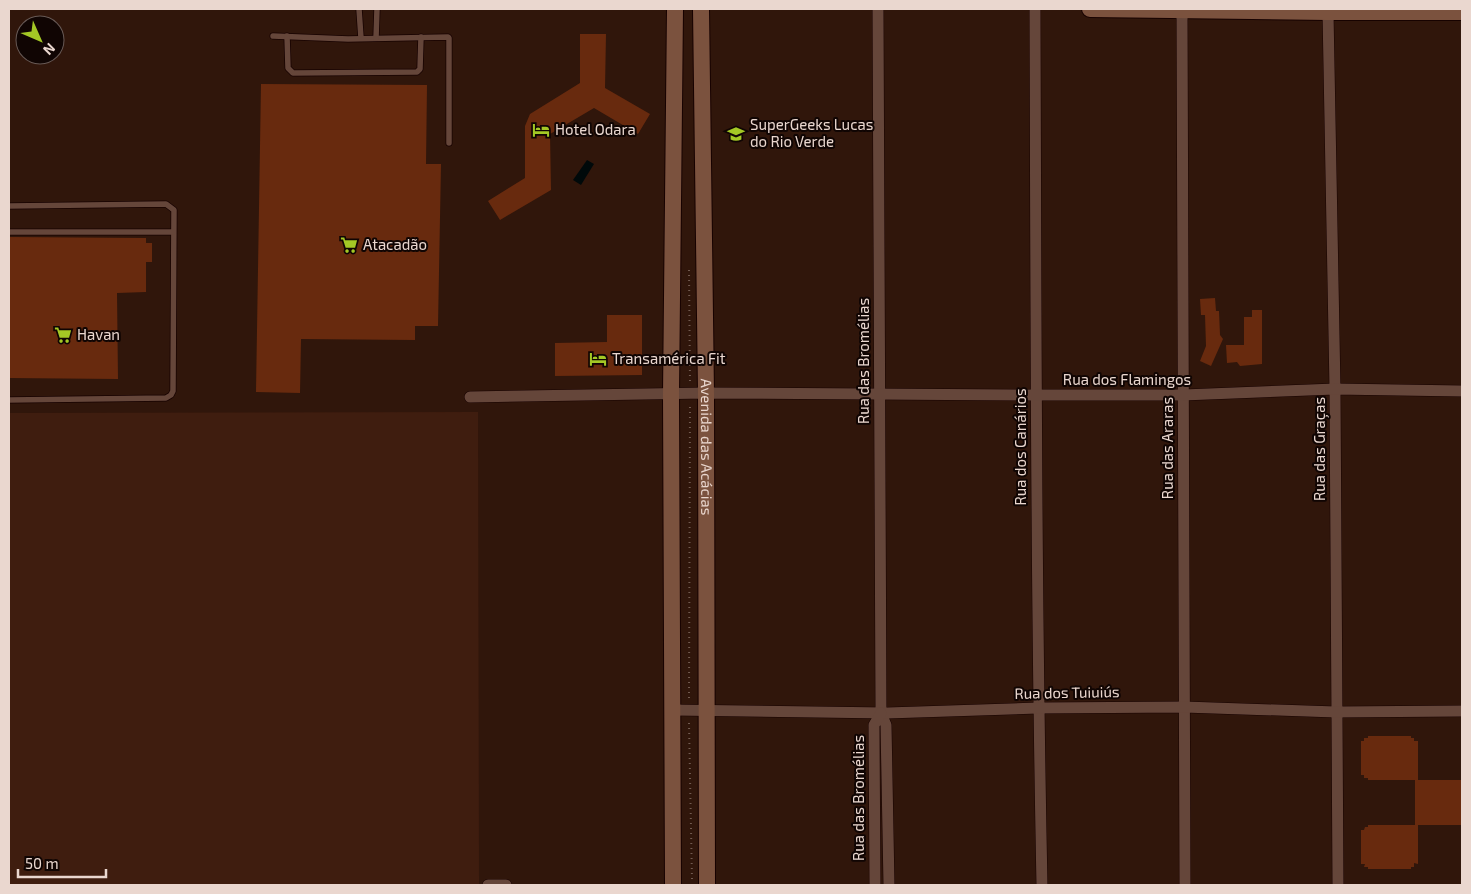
<svg xmlns="http://www.w3.org/2000/svg" width="1471" height="894" viewBox="0 0 1471 894" font-family="'Exo 2',sans-serif">
<rect width="100%" height="100%" fill="#30160b"/>
<path fill="#3f1d0f" d="M 478,412 L 479,885 L 9,885 L 9,413 Z"/>
<path fill="#00090a" d="M 587,160 L 594,164 L 581,185 L 573,180 Z"/>
<g fill="#682a0e">
<path d="M 580,34 L 606,34 L 605,88 L 650,114 L 638,134 L 594,108 L 550,134 L 551,190 L 500,220 L 488,201 L 525,178 L 525,126 L 530,114 L 580,83 Z"/>
<path d="M 261,84 L 427,85 L 426,164 L 441,164 L 438,326 L 415,326 L 415,340 L 301,339 L 300,393 L 256,392 Z"/>
<path d="M 9,237 L 146,238 L 146,243 L 152,243 L 152,262 L 146,262 L 146,292 L 117,293 L 118,379 L 9,378 Z"/>
<path d="M 1215,298 L 1216,311 L 1219,311 L 1220,335 L 1223,339 L 1211,366 L 1200,361 L 1206,346 L 1205,315 L 1201,315 L 1200,299 Z"/>
<path d="M 1252,310 L 1262,310 L 1262,364 L 1240,366 L 1237,362 L 1227,363 L 1226,345 L 1244,345 L 1244,317 L 1252,317 Z"/>
<path d="M 607,315 L 642,315 L 642,375 L 555,376 L 555,343 L 607,342 Z"/>
<path d="M 1368,736 L 1411,736 L 1411,738 L 1414,738 L 1414,741 L 1418,741 L 1418,780 L 1368,780 L 1368,778 L 1364,778 L 1364,775 L 1361,775 L 1361,741 L 1364,741 L 1364,738 L 1368,738 Z"/>
<path d="M 1415,780 L 1462,780 L 1462,825 L 1418,825 L 1418,864 L 1414,863 L 1414,867 L 1411,867 L 1411,869 L 1368,869 L 1368,867 L 1364,867 L 1365,864 L 1361,864 L 1361,830 L 1364,830 L 1365,827 L 1368,827 L 1368,825 L 1415,825 Z"/>
</g>
<g fill="none" stroke-linecap="round" stroke-linejoin="round">
<g stroke="#170200" stroke-width="7">
<g id="lane">
<path d="M 359,9 L 361,38"/>
<path d="M 273,36 L 348,39 L 448,37 L 449,38 L 449,143"/>
<path d="M 287,36 L 288,68 L 293,73 L 417,72 L 420,69 L 421,37"/>
<path d="M 376,38 L 377,9"/>
<path d="M 9,206 L 166,204 L 174,210 L 173,391 L 171,395 L 166,398 L 9,400"/>
<path d="M 9,232 L 173,232"/>
</g>
</g>
<g stroke="#170200" stroke-width="12">
<g id="street">
<path d="M 878,9 L 881,713 L 886,725 L 889,885"/>
<path d="M 1035,9 C 1036,301 1036,593 1042,885"/>
<path d="M 1182,10 L 1185,885"/>
<path d="M 1328,12 L 1335,389 L 1338,885"/>
<path d="M 470,397 L 706,393 L 1036,395 L 1183,395 L 1335,389 L 1462,391"/>
<path d="M 672,710 L 887,713 L 1038,708 L 1184,707 L 1336,712 L 1462,711"/>
<path d="M 488,885 L 506,885"/>
<path d="M 875,885 L 874,725 L 881,713"/>
</g>
</g>
<g stroke="#170200" stroke-width="18">
<g id="secondary">
<path id="s1" d="M 701,9 L 706,393 L 707,885"/>
<path d="M 1090,9 L 1328,12 L 1462,12"/>
<path d="M 673,885 L 671,394 L 675,9"/>
</g>
</g>
<g stroke="#725b51" stroke-width="2" stroke-dasharray="1 4" stroke-linecap="butt">
<path d="M 689,270 L 690,383"/>
<path d="M 689,698 L 690,405"/>
<path d="M 689,723 L 692,880"/>
</g>
<use href="#lane" stroke="#65463a" stroke-width="5.5"/>
<use href="#street" stroke="#65463a" stroke-width="11"/>
<use href="#secondary" stroke="#7b523e" stroke-width="16"/>
</g>
<defs>
<g id="hotel-bare" transform="scale(1.35)"><path d="M-6-4.5h1.5V1H6V5H4.5V3h-9V5H-6ZM-4 0a1.8 1.8 0 1 1 3.6 0ZM.5 0V-2.5h3Q6-2.5 6 0Z" fill="#a4c825" stroke="#100503" stroke-width="2.5" paint-order="stroke"/></g>
<g id="school-bare" transform="scale(1.35)"><path d="M0-5L7-2L0 1L-7-2ZM-4 1L0 2.5L4 1V4Q0 6-4 4Z" fill="#a4c825" stroke="#100503" stroke-width="2.5" paint-order="stroke"/></g>
<g id="supermarket-bare" transform="scale(1.35)"><path d="M-6-5.5h2.5l.6 2H6L4.5 2H-2.5L-4.4-4H-6ZM-1.5 3.2a1.3 1.3 0 1 0 .1 0ZM3 3.2a1.3 1.3 0 1 0 .1 0Z" fill="#a4c825" stroke="#100503" stroke-width="2.5" paint-order="stroke"/></g>
</defs>
<g fill-rule="evenodd">
<use href="#hotel-bare" x="541" y="130"/>
<use href="#school-bare" x="736" y="134"/>
<use href="#supermarket-bare" x="349" y="245"/>
<use href="#supermarket-bare" x="63" y="335"/>
<use href="#hotel-bare" x="598" y="359"/>
</g>
<g text-anchor="middle" stroke-width="4" stroke-linejoin="round" paint-order="stroke">
<g font-size="15" fill="#ead7cf" stroke="#100503" text-anchor="start">
<text x="750" y="130">SuperGeeks Lucas<tspan x="750" dy="17">do Rio Verde</tspan></text>
<text x="555" y="135">Hotel Odara</text>
<text x="363" y="250">Atacadão</text>
<text x="77" y="340">Havan</text>
<text x="612" y="364">Transamérica Fit</text>
</g>
<g font-size="15" fill="#ead7cf" stroke="#100503">
<text transform="translate(864 361) rotate(-90)" y="5">Rua das Bromélias</text>
<text x="1127" y="385">Rua dos Flamingos</text>
<text dy="5" stroke="none"><textPath href="#s1" startOffset="438">Avenida das Acácias</textPath></text>
<text transform="translate(1021 447) rotate(-90)" y="5">Rua dos Canários</text>
<text transform="translate(1168 448) rotate(-90)" y="5">Rua das Araras</text>
<text transform="translate(1320 449) rotate(-90)" y="5">Rua das Graças</text>
<text transform="translate(1067 693) rotate(-1)" y="5">Rua dos Tuiuiús</text>
<text transform="translate(859 798) rotate(-90)" y="5">Rua das Bromélias</text>
</g>
</g>
<rect width="1471" height="894" fill="none" stroke="#ead7cf" stroke-width="20"/>
<g transform="translate(40 40) rotate(135)"><circle r="24" fill="#100503" stroke="#675955"/>
<path d="M0-4L9 19L0 12L-9 19Z" fill="#a4c825"/>
<text y="-8" font-size="14" font-weight="bold" text-anchor="middle" fill="#ead7cf">N</text>
</g>
<path d="M18 869v8h88v-8" fill="none" stroke="#ead7cf" stroke-width="2.5"/>
<text x="25" y="869" font-size="15" fill="#ead7cf" stroke="#100503" stroke-width="4" paint-order="stroke">50 m</text>
</svg>
